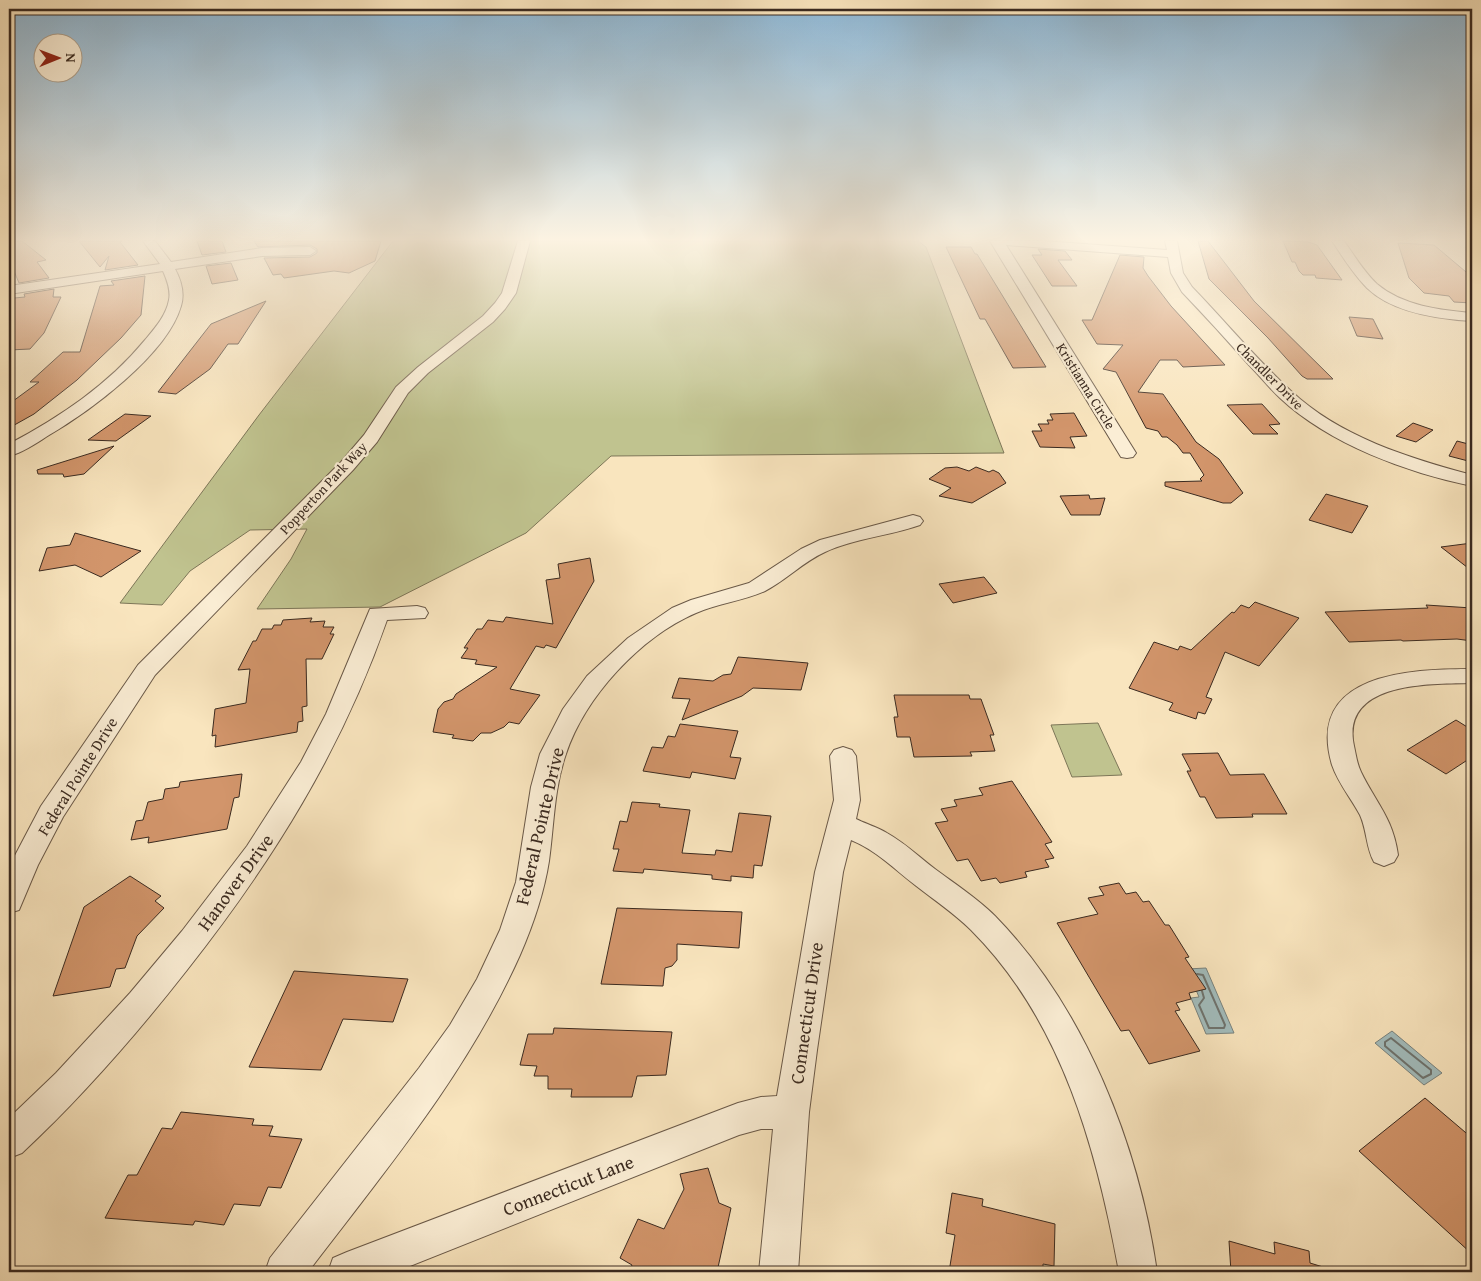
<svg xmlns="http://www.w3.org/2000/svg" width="1481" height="1281" viewBox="0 0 1481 1281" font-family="'Gentium Book Plus',serif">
<rect width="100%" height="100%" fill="#f9e5be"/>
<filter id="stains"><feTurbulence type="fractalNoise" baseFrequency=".004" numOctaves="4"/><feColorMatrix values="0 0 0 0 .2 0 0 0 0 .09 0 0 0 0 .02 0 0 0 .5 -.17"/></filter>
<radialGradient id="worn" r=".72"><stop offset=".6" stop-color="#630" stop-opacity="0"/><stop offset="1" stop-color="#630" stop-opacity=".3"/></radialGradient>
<g fill="#c0c38f" stroke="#7d7658">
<path d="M 393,241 L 918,241 L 926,247 L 1004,453 L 611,456 L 526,533 L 380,607 L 257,609 L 291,559 L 307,529 L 250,530 L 190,571 L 162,605 L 120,603 L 259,415 Z"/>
<path d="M 1098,723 L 1122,775 L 1072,777 L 1051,725 Z"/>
</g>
<g fill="#a2bcbc" stroke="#78827e">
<path d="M 1206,968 L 1234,1033 L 1206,1034 L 1191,998 L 1199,997 L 1187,969 Z"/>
<path d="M 1392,1031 L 1442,1073 L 1424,1085 L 1375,1043 Z"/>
</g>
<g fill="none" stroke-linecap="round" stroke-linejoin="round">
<g stroke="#6e736e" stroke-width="2">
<path d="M 1197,974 L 1203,975 L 1225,1025 L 1224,1028 L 1209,1028 L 1199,1005 L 1204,998 L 1202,991"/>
<path d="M 1391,1038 L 1431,1070 L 1431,1074 L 1423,1078 L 1385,1046 L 1385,1042 Z"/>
</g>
</g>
<g fill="#d2956b" stroke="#3a2a20">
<path d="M 9,241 L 22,241 L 46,260 L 37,262 L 49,278 L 19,283 L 9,259 Z"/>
<path d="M 79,241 L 122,241 L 120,242 L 138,265 L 105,270 L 109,256 L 100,267 Z"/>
<path d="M 197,241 L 222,241 L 226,252 L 202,255 Z"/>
<path d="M 254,241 L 381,241 L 375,261 L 349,273 L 334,271 L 284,278 L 281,274 L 273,275 L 264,258 L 310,257 L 317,253 L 317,249 L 310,245 L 258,247 Z"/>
<path d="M 1198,241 L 1208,241 L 1254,301 L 1333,379 L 1307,379 L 1302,376 L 1268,338 L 1209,279 Z"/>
<path d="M 1283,241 L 1308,242 L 1317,245 L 1342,280 L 1316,278 L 1315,275 L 1303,275 L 1299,271 L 1295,262 L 1292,262 Z"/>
<path d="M 1398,243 L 1434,245 L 1472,277 L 1472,303 L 1454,302 L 1449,296 L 1424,293 L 1409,278 Z"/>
<path d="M 946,247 L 971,247 L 975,254 L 977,254 L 1046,367 L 1013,368 L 985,319 L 980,319 Z"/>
<path d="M 1038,249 L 1065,251 L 1072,260 L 1058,260 L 1077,286 L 1052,286 L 1032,255 L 1042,255 Z"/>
<path d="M 1120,255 L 1144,257 L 1143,268 L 1148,276 L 1171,306 L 1225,365 L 1183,367 L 1177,360 L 1160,360 L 1138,392 L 1163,394 L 1196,442 L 1219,459 L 1243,493 L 1231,503 L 1223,503 L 1165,486 L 1165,482 L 1202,481 L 1200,479 L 1204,475 L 1190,453 L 1183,453 L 1177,445 L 1167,437 L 1162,437 L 1158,431 L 1146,428 L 1116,372 L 1103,369 L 1123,345 L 1097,344 L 1082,320 L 1092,320 Z"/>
<path d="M 231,263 L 238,280 L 212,284 L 206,266 Z"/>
<path d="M 145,276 L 141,315 L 121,338 L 77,380 L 34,414 L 9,428 L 9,404 L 39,382 L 30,382 L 63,352 L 80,352 L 100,286 L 114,285 L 111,281 Z"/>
<path d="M 54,289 L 53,297 L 61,297 L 44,333 L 30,349 L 9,350 L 9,322 L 13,311 L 14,298 L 25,297 L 24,294 Z"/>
<path d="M 266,301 L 238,344 L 228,344 L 210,369 L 176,394 L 158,392 L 211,324 Z"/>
<path d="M 1349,317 L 1373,319 L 1383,339 L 1357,336 Z"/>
<path d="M 1262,404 L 1280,424 L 1269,425 L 1278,434 L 1253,434 L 1227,405 Z"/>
<path d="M 1074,413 L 1087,436 L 1070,437 L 1075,448 L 1040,447 L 1032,431 L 1042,431 L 1038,424 L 1049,424 L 1047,420 L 1053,420 L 1050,414 Z"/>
<path d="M 125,414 L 151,416 L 116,441 L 88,440 Z"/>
<path d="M 1413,423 L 1433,430 L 1416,442 L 1396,436 Z"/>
<path d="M 1457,441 L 1472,445 L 1472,462 L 1449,456 Z"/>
<path d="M 114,446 L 84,474 L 64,477 L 63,474 L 38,474 L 37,470 Z"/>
<path d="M 957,467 L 969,471 L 976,467 L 989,472 L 993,470 L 999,473 L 1006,483 L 972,503 L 939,496 L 951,488 L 929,479 L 945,468 Z"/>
<path d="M 1326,494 L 1368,506 L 1352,533 L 1309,520 Z"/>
<path d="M 1089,495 L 1090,499 L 1105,498 L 1100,515 L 1071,515 L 1060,496 Z"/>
<path d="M 75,533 L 141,551 L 101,577 L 75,565 L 39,571 L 47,548 L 70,545 Z"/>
<path d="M 1472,543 L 1472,571 L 1441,547 Z"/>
<path d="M 590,558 L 594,581 L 556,648 L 546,645 L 544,648 L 536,646 L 510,689 L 540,695 L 519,724 L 509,722 L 504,727 L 491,733 L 481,733 L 473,741 L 452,738 L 454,735 L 433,732 L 438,709 L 444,702 L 453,699 L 456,694 L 497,667 L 475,664 L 477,660 L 461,658 L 468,648 L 464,648 L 477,629 L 482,629 L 488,620 L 503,622 L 506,617 L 553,624 L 546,580 L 560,578 L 558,564 Z"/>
<path d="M 984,577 L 997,593 L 953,603 L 939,584 Z"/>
<path d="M 1255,602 L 1299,618 L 1259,666 L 1225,652 L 1206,697 L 1212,699 L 1205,714 L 1198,712 L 1196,719 L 1169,710 L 1173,703 L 1129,688 L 1154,642 L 1178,650 L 1180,646 L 1191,650 L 1232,612 L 1234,613 L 1241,605 L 1249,608 Z"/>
<path d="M 1426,605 L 1472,608 L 1472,641 L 1457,639 L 1403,641 L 1401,640 L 1349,642 L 1325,612 L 1428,608 Z"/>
<path d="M 312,618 L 310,622 L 325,621 L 323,627 L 334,627 L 330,634 L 334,634 L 322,659 L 306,659 L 307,706 L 302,707 L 303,721 L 298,722 L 297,732 L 215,747 L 216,735 L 212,736 L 215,709 L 246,703 L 250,669 L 238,670 L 253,641 L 256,641 L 262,629 L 272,629 L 274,625 L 281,625 L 283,620 Z"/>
<path d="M 738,657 L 808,663 L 801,690 L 753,688 L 742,696 L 682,720 L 690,699 L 672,698 L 679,678 L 713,681 L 723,675 L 731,674 Z"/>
<path d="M 894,695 L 969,695 L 970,699 L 981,699 L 994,735 L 990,735 L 995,751 L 970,752 L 972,756 L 914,757 L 910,737 L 897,737 L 894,717 L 898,717 Z"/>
<path d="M 1456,720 L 1472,730 L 1472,757 L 1446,774 L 1407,750 Z"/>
<path d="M 680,724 L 738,731 L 730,757 L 741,758 L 735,779 L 692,772 L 690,778 L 643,771 L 652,747 L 663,748 L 668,736 L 675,737 Z"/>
<path d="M 1218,753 L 1230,775 L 1264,774 L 1287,814 L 1252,814 L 1253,817 L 1216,818 L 1205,797 L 1200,797 L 1187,771 L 1191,771 L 1182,754 Z"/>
<path d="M 242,774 L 239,797 L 234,798 L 227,829 L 148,843 L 149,837 L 131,840 L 136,821 L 143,820 L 148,802 L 163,799 L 165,789 L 179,787 L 180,782 Z"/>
<path d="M 1012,781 L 1052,842 L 1045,844 L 1054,858 L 1045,860 L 1049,867 L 1025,872 L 1027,877 L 1000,883 L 996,878 L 981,881 L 968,859 L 957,861 L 935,823 L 948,821 L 941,809 L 957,806 L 954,800 L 983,795 L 979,788 Z"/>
<path d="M 632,802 L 660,804 L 659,807 L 690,810 L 682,853 L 715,855 L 716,850 L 732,852 L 739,813 L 771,816 L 762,866 L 754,865 L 753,878 L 731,876 L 731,881 L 712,879 L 712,875 L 644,869 L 643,873 L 613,871 L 619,849 L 613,849 L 620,821 L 627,822 Z"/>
<path d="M 130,876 L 161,896 L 155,901 L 164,908 L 137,936 L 125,968 L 116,969 L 110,987 L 53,996 L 84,907 Z"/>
<path d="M 1119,883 L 1126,894 L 1136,892 L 1143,902 L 1149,901 L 1165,925 L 1169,925 L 1189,957 L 1185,958 L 1206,989 L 1189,993 L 1191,999 L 1176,1003 L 1180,1010 L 1175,1011 L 1200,1051 L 1149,1064 L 1129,1030 L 1121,1031 L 1057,923 L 1098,914 L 1088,898 L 1104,895 L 1099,887 Z"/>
<path d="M 617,908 L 742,912 L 739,948 L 677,944 L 677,960 L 672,966 L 665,968 L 663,986 L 601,984 Z"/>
<path d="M 294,971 L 408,979 L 393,1022 L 343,1019 L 321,1070 L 249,1067 Z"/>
<path d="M 554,1028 L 672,1032 L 666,1075 L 637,1076 L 632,1097 L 571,1097 L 572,1089 L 548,1089 L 548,1076 L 534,1076 L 537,1066 L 520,1065 L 528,1034 L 553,1034 Z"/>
<path d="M 1425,1098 L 1472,1138 L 1472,1254 L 1359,1151 Z"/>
<path d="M 181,1112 L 254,1119 L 252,1125 L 273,1126 L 269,1136 L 302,1139 L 281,1188 L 268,1187 L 260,1206 L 234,1204 L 224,1225 L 195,1221 L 193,1225 L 105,1218 L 128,1175 L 137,1175 L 162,1128 L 172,1129 Z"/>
<path d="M 708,1168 L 719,1203 L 731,1208 L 717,1272 L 629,1272 L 632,1265 L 620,1258 L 638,1219 L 664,1229 L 684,1189 L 680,1174 Z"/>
<path d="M 952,1193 L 983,1199 L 982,1206 L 1055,1224 L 1054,1266 L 1043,1264 L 1043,1272 L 949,1272 L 955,1235 L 946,1233 Z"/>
<path d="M 1229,1241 L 1275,1254 L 1274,1242 L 1309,1251 L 1310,1263 L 1323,1267 L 1322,1272 L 1231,1272 Z"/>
</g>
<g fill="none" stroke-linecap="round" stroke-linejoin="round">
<g stroke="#6a5948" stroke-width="2">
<g id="street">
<path d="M 143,241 L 155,241 L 171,262 L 262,248 L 310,247 L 316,251 L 310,255 L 262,256 L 175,269 C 181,280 185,293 181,306 C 167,355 89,412 46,437 C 35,444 22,453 9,456 L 9,444 C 60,417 108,385 145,340 C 155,328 166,316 169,300 C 171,290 167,280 163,271 L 9,294 L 9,286 L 160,264 Z"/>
<path d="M 518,241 L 530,241 L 516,293 L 505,309 L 493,322 L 428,373 L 408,393 L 377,442 L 353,470 L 155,675 L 63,817 L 38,865 L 19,910 L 9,913 L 10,865 L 41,806 L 138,665 L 341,462 L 364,435 L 396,387 L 418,367 L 483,316 L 495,303 L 502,293 Z"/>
<path d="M 990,241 L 1043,241 L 1167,250 L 1165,241 L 1177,241 L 1183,273 L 1192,287 C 1225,321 1256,359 1291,391 C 1340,437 1409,458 1472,475 L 1472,486 C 1408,473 1329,444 1280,398 C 1269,388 1260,376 1249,365 C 1227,340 1205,316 1182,292 L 1171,273 L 1168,257 L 1006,245 L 1136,453 L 1133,457 L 1127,458 L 1121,457 Z"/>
<path d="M 1332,241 L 1344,241 C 1354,255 1364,272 1377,284 C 1403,306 1440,310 1472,313 L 1472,321 C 1438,319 1393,313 1367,288 C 1353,274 1343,257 1332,241 Z"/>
<path d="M 913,515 L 920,517 L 923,521 L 920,525 C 889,536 855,538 825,552 C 803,562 786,580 765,591 C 743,601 718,603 696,613 C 640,637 585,697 566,754 C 554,788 554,825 549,861 C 544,893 533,925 520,955 C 468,1072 385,1171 308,1272 L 265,1272 L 270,1258 L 419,1068 L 450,1025 L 477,979 L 500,930 L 516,882 L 531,787 L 540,754 L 563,709 L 587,676 L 628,638 L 672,608 L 691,600 L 749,583 L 801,549 L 820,540 Z"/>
<path d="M 417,606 L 425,608 L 428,613 L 425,618 L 387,620 C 341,752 272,862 187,970 C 136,1035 82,1097 22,1153 L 9,1158 L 9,1118 L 56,1073 L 130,993 L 182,931 L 247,846 L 301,762 L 326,714 L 370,609 Z"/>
<path d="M 1472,669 L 1472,683 C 1431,684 1340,681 1354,746 C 1356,755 1357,764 1361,772 C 1376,803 1393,818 1398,855 L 1394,862 L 1384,866 L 1374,862 C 1366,848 1367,830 1360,815 C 1351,798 1338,783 1332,765 C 1305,673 1410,669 1472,669 Z"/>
<path d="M 843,747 L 852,750 L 856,756 L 860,800 L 856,819 C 866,824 877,827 887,833 C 905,843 919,857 935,869 C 955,884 977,898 995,916 C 1085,1008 1139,1146 1157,1272 L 1119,1272 C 1097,1150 1062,1021 971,930 C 954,913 934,900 915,885 C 894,869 876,850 851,840 L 843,872 L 817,1050 L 809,1112 L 798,1272 L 759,1272 L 773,1129 L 761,1129 L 739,1135 L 395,1272 L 328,1272 L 333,1258 L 347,1252 L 738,1103 L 761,1097 L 777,1096 L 815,872 L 834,800 L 830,756 L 834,750 Z"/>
</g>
</g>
<use href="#street" fill="#fbeed5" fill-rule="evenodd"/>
</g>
<linearGradient id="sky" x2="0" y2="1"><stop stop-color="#8cb7d6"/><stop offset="0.57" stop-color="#fcf3e2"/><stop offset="1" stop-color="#fcf3e2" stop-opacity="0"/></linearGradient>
<rect width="1481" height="420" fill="url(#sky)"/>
<g text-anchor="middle" stroke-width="4.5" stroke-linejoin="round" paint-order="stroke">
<g font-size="14" fill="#3a2a20" stroke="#fbeed5">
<text transform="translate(1270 376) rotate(45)" y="5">Chandler Drive</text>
<text transform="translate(1086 386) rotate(58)" y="5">Kristianna Circle</text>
<text transform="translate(323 488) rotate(-47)" y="5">Popperton Park Way</text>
</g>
<g font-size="16" fill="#3a2a20" stroke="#fbeed5">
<text transform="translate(77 776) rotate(-58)" y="6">Federal Pointe Drive</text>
</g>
<g font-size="19" fill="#3a2a20" stroke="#fbeed5">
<text transform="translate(539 826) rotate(-77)" y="7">Federal Pointe Drive</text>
<text transform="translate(235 882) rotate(-54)" y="7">Hanover Drive</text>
<text transform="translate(806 1013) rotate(-82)" y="7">Connecticut Drive</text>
<text transform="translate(568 1185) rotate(-21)" y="7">Connecticut Lane</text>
</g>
</g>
<rect width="1481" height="1281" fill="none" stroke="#f9e5be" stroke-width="30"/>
<rect x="10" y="10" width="1461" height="1261" fill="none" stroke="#3a2a20" stroke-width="2.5"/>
<rect x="15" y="15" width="1451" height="1251" fill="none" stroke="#3a2a20"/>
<g transform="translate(58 58) rotate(89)"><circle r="24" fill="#fbeed5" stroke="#aea08d"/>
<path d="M0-4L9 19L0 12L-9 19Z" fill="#8f2418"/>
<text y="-8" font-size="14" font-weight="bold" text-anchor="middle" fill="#3a2a20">N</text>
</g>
<rect width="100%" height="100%" filter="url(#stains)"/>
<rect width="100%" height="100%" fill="url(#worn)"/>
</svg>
